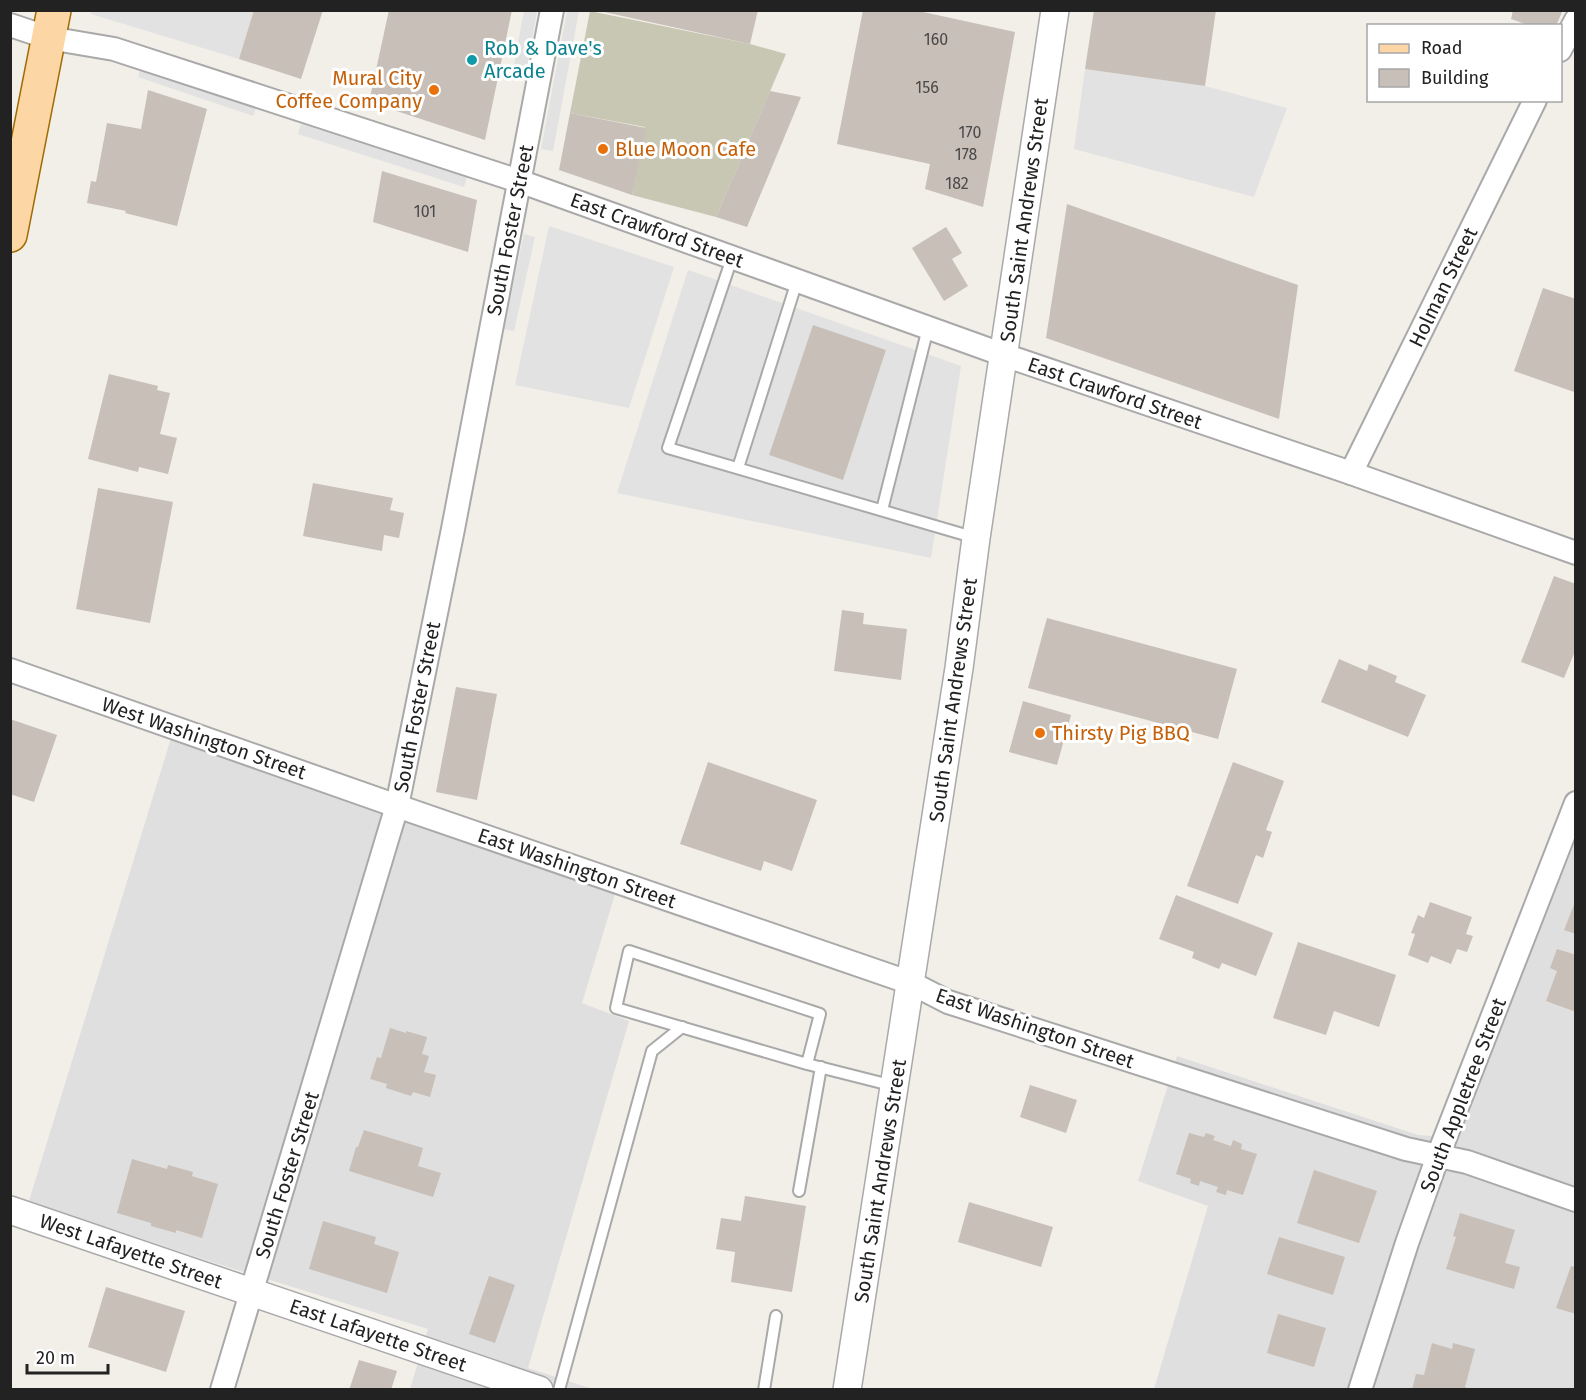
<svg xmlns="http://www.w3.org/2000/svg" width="1586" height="1400" viewBox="0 0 1586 1400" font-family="'Fira Sans',sans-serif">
<rect width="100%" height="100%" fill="#f2efe9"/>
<g fill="#e0dfdf">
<path d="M 171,738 L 616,891 L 582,1003 L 629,1021 L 528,1368 L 593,1389 L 410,1389 L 428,1329 L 215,1263 L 29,1201 Z"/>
<path d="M 1575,840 L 1575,1389 L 1154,1389 L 1208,1206 L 1138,1181 L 1177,1056 L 1418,1135 L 1459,1138 Z"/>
</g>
<path fill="#c7c7b4" d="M 590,11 L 750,44 L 786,54 L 716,217 L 632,195 L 645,127 L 570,113 Z"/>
<g fill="#e2e2e2" fill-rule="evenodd">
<path d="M 92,10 L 254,11 L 239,59 L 91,14 Z"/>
<path d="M 524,11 L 537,11 L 526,73 L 513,70 Z"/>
<path d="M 567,11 L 579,11 L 553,151 L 541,149 Z"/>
<path d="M 140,69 L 256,108 L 253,116 L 138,77 Z"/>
<path d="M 1085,69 L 1205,86 L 1287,108 L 1254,197 L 1074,149 Z"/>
<path d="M 301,124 L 467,177 L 464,187 L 298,134 Z"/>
<path d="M 549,226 L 674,267 L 629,408 L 515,385 Z"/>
<path d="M 524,234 L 535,237 L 514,331 L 503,329 Z"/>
<path d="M 688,270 L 961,366 L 931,558 L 617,493 ZM 813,326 L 886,350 L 843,479 L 769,455 Z"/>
</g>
<g fill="#c7bfb8">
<path d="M 254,10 L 323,10 L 301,79 L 239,59 Z"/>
<path d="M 389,10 L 512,10 L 485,140 L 369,102 Z"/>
<path d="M 595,10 L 758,10 L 750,44 Z"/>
<path d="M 863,10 L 914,10 L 1015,32 L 983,207 L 925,189 L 930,164 L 837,144 Z"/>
<path d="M 1094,10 L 1216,10 L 1205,86 L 1085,69 Z"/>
<path d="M 1513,10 L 1563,10 L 1556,26 L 1531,26 L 1511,19 Z"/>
<path d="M 148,90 L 207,109 L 177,226 L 125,213 L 126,211 L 87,203 L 91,181 L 96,182 L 107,123 L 141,129 Z"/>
<path d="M 770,91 L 801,97 L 747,227 L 716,217 Z"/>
<path d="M 570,113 L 646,128 L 632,195 L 559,170 Z"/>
<path d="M 382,171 L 477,200 L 468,252 L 373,222 Z"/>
<path d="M 1067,204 L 1298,285 L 1279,419 L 1046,338 Z"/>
<path d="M 946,227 L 962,253 L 952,259 L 968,286 L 944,301 L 912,248 Z"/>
<path d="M 1543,288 L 1576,299 L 1576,388 L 1574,392 L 1514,371 Z"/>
<path d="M 813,325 L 886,350 L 843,480 L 769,455 Z"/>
<path d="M 109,374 L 158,386 L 157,390 L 170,393 L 160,434 L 177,438 L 168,474 L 139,467 L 138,472 L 88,459 Z"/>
<path d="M 313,483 L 393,498 L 390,510 L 404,513 L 399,538 L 384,535 L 382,551 L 303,536 Z"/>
<path d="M 98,488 L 173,502 L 150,623 L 76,609 Z"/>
<path d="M 1554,576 L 1576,584 L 1576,649 L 1564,678 L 1521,662 Z"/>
<path d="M 842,610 L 864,613 L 863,624 L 907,629 L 901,680 L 834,671 Z"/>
<path d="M 1047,618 L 1237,669 L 1218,739 L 1028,688 Z"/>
<path d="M 1339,659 L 1367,671 L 1369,664 L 1397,676 L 1395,682 L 1426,695 L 1408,737 L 1321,702 Z"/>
<path d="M 456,687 L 497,694 L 477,800 L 436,792 Z"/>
<path d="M 1023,701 L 1071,715 L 1057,765 L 1009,752 Z"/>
<path d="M 10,719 L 57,735 L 34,802 L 10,794 Z"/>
<path d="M 708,762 L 817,800 L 792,871 L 764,861 L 761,871 L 680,844 Z"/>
<path d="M 1233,762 L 1284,781 L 1266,830 L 1272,832 L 1263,858 L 1256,855 L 1238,904 L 1187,886 Z"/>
<path d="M 1176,895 L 1273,933 L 1256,976 L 1222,963 L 1219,969 L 1192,958 L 1194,952 L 1159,939 Z"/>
<path d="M 1430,902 L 1472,917 L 1466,934 L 1473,936 L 1467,952 L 1457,949 L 1451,964 L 1431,956 L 1428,963 L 1408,955 L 1415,934 L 1411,933 L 1418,915 L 1424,918 Z"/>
<path d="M 1575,902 L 1576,902 L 1576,934 L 1564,930 Z"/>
<path d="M 1298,942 L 1396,975 L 1379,1027 L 1334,1011 L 1326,1035 L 1273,1018 Z"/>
<path d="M 1557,949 L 1576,955 L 1576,1012 L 1546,1001 L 1557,971 L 1550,968 Z"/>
<path d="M 390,1028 L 406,1033 L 406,1031 L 427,1037 L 422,1054 L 429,1056 L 424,1072 L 436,1075 L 430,1097 L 413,1092 L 411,1096 L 386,1088 L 387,1084 L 370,1079 L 377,1057 L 381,1058 Z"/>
<path d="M 1030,1085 L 1077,1100 L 1066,1133 L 1020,1117 Z"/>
<path d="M 364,1130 L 423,1148 L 418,1166 L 441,1173 L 433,1197 L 349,1171 L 356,1147 L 358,1147 Z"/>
<path d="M 1189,1133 L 1204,1137 L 1206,1133 L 1215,1136 L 1213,1140 L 1231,1146 L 1233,1140 L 1242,1144 L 1241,1149 L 1257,1154 L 1243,1195 L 1227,1190 L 1226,1195 L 1216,1192 L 1218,1187 L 1200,1181 L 1199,1186 L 1190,1183 L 1191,1179 L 1176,1174 Z"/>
<path d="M 132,1159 L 167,1169 L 168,1165 L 193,1172 L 192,1176 L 218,1184 L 202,1238 L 176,1230 L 176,1233 L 151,1226 L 151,1223 L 117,1213 Z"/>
<path d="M 1314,1170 L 1377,1191 L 1359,1243 L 1297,1223 Z"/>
<path d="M 745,1196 L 806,1206 L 792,1292 L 731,1282 L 735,1252 L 716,1249 L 721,1218 L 741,1221 Z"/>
<path d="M 969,1202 L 1053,1227 L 1041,1267 L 958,1242 Z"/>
<path d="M 1460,1213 L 1515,1230 L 1505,1263 L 1520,1267 L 1514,1289 L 1446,1269 L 1456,1237 L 1453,1236 Z"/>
<path d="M 323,1221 L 376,1237 L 374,1244 L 399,1252 L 387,1293 L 309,1269 Z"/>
<path d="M 1279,1237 L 1345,1257 L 1333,1295 L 1267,1274 Z"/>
<path d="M 1571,1266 L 1576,1267 L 1576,1314 L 1556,1308 Z"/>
<path d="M 489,1276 L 515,1285 L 495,1343 L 469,1334 Z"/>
<path d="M 106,1287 L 185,1311 L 166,1372 L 88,1347 Z"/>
<path d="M 1278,1314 L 1326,1328 L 1314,1367 L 1267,1353 Z"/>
<path d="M 1432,1343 L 1452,1349 L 1453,1343 L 1475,1349 L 1465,1387 L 1473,1390 L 1412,1390 L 1416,1374 L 1424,1375 Z"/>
<path d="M 359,1360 L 397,1371 L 391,1390 L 349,1390 Z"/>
</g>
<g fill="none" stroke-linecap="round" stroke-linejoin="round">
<g stroke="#a9a9a9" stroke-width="14">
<g id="service">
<path d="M 732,258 L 668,448 L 976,538"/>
<path d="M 738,468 L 797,281"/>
<path d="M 882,510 L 928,328"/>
<path d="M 807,1064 L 616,1008 L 629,951 L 820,1014 L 807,1064 L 894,1086"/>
<path d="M 799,1191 L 821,1067"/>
<path d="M 559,1390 L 652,1051 L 682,1027"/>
<path d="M 764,1390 L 776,1316"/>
</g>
</g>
<g stroke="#a9a9a9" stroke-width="26">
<g id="minor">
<path d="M 10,25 L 49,38 L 114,49 L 519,181 L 1004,355 L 1351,473 L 1576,553"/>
<path d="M 1560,50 L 1576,20"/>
<path d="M 1351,473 L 1535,100"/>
<path d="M 10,670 L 397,806 L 911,983 L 948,1002 L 1406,1149 L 1467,1162 L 1576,1200"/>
<path d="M 222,1390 L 397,806 L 453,529 L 552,10"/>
<path d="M 1360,1390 L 1407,1243 L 1438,1156 L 1576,803"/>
</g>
</g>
<g stroke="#a9a9a9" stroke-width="30">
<g id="tertiary">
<path d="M 10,1210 L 539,1390"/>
<path d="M 847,1390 L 959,668 L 976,538 L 1055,10"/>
</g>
</g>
<g stroke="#a06b00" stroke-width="36">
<path id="primary" d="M 10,235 L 54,10"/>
</g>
<use href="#service" stroke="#fff" stroke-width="10"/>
<use href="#minor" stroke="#fff" stroke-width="22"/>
<use href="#tertiary" stroke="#fff" stroke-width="27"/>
<use href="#primary" stroke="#fcd6a4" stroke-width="33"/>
</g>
<circle fill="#0f9aa8" stroke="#fff" stroke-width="2" cx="472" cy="60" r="6"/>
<g fill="#e8710a" stroke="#fff" stroke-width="2">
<circle cx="434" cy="90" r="6"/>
<circle cx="603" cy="149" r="6"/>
<circle cx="1040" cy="733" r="6"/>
</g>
<g text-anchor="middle" stroke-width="6" stroke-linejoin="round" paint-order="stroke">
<g font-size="16" fill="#4b4948">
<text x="936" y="45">160</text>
<text x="927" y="93">156</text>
<text x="970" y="138">170</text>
<text x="966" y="160">178</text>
<text x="957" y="189">182</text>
<text x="425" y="217">101</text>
</g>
<g font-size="20" fill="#0d838f" stroke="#fff" text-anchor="start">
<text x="484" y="55">Rob &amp; Dave's<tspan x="484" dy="23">Arcade</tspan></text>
</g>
<g font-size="20" fill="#c56008" stroke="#fff" text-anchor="start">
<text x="422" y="85" text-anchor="end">Mural City<tspan x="422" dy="23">Coffee Company</tspan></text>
<text x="615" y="156">Blue Moon Cafe</text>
<text x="1052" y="740">Thirsty Pig BBQ</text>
</g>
<g font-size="20" fill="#222" stroke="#fff">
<text transform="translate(1024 220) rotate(-82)" y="7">South Saint Andrews Street</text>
<text transform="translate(510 230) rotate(-79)" y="7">South Foster Street</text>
<text transform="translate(657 230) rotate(20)" y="7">East Crawford Street</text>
<text transform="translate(1443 287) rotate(-64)" y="7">Holman Street</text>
<text transform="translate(1115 393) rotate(19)" y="7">East Crawford Street</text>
<text transform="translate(953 700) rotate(-82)" y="7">South Saint Andrews Street</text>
<text transform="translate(417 707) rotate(-79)" y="7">South Foster Street</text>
<text transform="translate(204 738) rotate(19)" y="7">West Washington Street</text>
<text transform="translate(577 868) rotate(19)" y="7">East Washington Street</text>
<text transform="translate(1035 1028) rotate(19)" y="7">East Washington Street</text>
<text transform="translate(1463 1095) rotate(-69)" y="7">South Appletree Street</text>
<text transform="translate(287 1175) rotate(-73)" y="7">South Foster Street</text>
<text transform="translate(880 1181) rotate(-81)" y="7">South Saint Andrews Street</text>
<text transform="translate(131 1251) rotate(19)" y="7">West Lafayette Street</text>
<text transform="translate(378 1335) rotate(19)" y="7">East Lafayette Street</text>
</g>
</g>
<rect width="1586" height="1400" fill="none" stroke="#222222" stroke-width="24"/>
<rect x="1367" y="24" width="195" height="78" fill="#ffffff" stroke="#a7a7a7" stroke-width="1.5"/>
<rect x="1379" y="44" width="30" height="9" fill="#fcd6a4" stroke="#a7a7a7" stroke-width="1.5"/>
<text x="1421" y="54" font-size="18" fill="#222222">Road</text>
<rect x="1379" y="69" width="30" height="18" fill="#c7bfb8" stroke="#a7a7a7" stroke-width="1.5"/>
<text x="1421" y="84" font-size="18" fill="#222222">Building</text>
<path d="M27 1364v9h81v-9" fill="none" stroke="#222222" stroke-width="3"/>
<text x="36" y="1364" font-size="18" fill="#222222" stroke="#ffffff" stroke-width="4.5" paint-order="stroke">20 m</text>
</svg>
